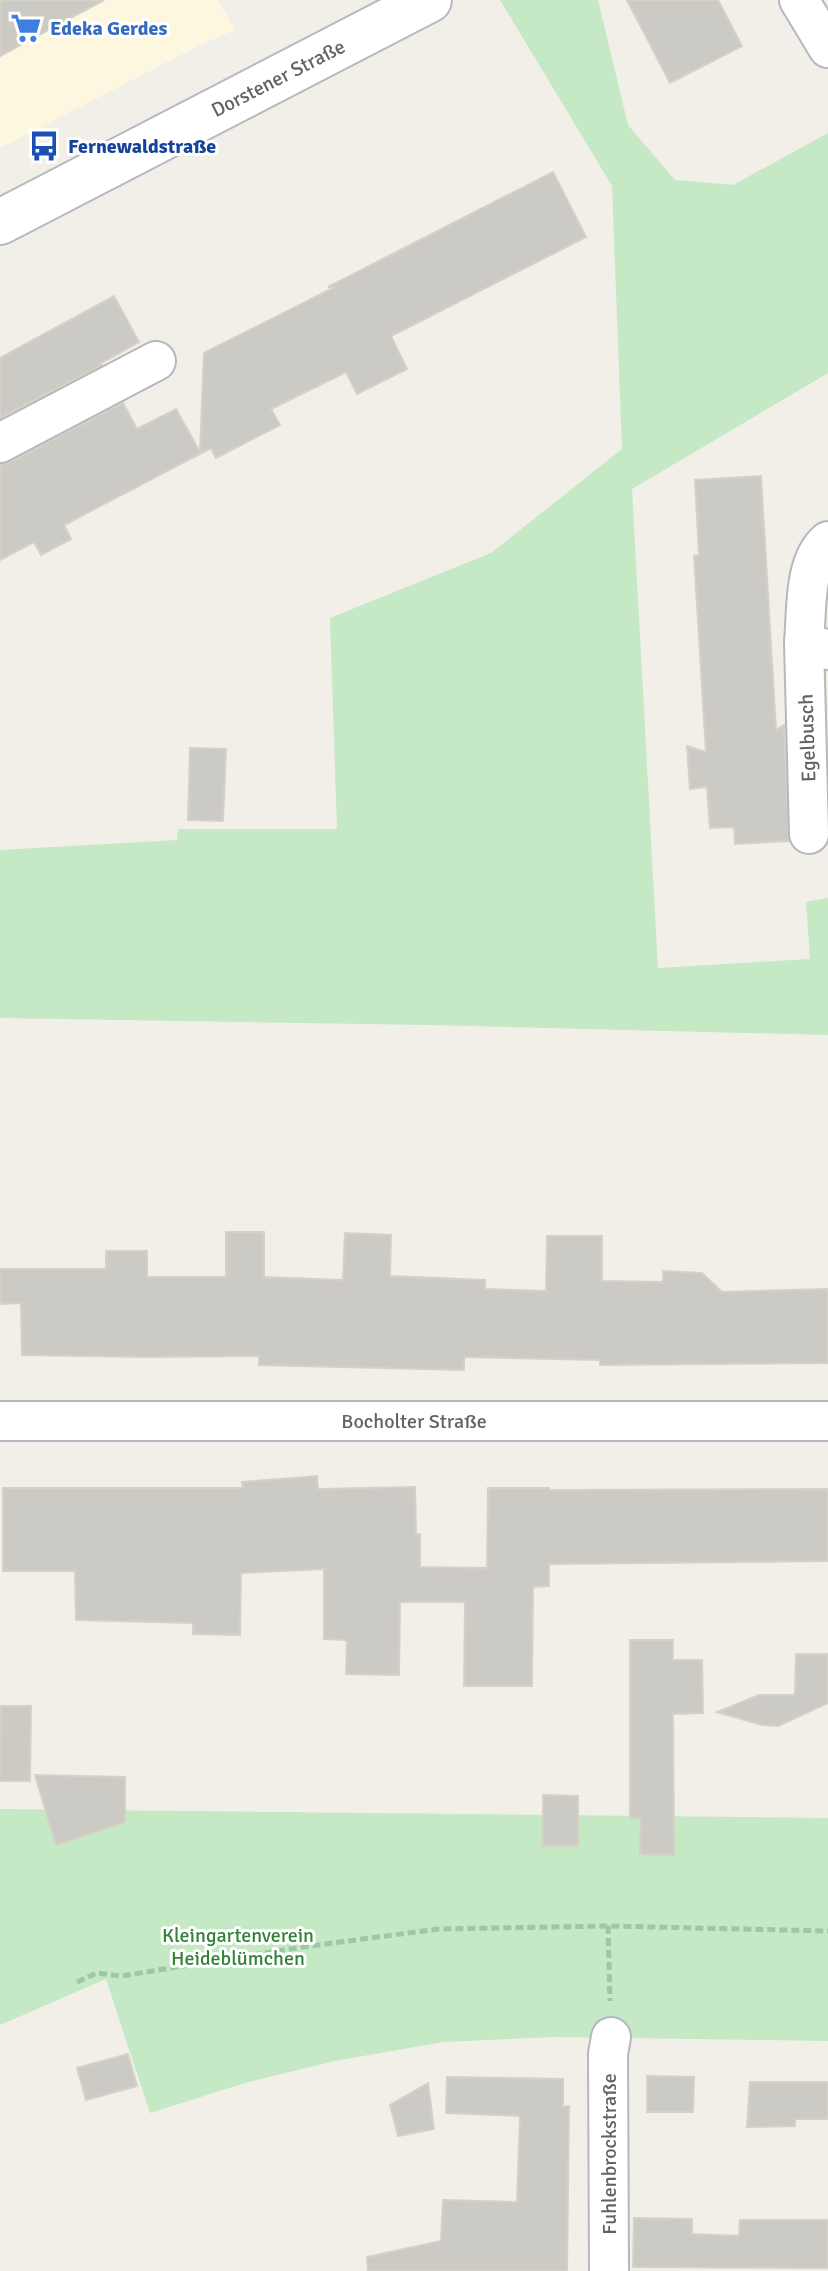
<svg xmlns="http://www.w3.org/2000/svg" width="828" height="2271" viewBox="0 0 828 2271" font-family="Signika,sans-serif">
<rect width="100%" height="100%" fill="#f1efe8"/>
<path fill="#fef7e0" d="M 0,0 L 218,0 L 235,30 L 204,43 L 0,148 Z"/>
<g fill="#c5e8c5">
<path d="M 500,0 L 598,0 L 628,125 L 675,180 L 733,185 L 828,133 L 828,373 L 632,489 L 658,968 L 810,959 L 806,902 L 828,898 L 828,1035 L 428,1025 L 0,1018 L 0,850 L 177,840 L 178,829 L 337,829 L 330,618 L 491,553 L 622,449 L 612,186 Z"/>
<path d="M 0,1809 L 828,1818 L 828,2041 L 554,2037 L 444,2042 L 334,2061 L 245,2083 L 150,2113 L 106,1979 L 0,2025 Z"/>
</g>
<g fill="#cccac5" stroke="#d6d1c6" stroke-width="2">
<path d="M 0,0 L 104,0 L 0,56 Z"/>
<path d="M 627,0 L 718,0 L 742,46 L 670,83 Z"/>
<path d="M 553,172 L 586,237 L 391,336 L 407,369 L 357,394 L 346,372 L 271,409 L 280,425 L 216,458 L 211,448 L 64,525 L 71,539 L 41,555 L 34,542 L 0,560 L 0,465 L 10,462 L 123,403 L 137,429 L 176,409 L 200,452 L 204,353 L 335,287 L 328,287 Z"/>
<path d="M 114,296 L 139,342 L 101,363 L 102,365 L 0,418 L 0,358 Z"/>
<path d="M 761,476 L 776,730 L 784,725 L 789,841 L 735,844 L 734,827 L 710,828 L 707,787 L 690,789 L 687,746 L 706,752 L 694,556 L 699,555 L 695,480 Z"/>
<path d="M 190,748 L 226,749 L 223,821 L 188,820 Z"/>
<path d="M 226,1232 L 264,1232 L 264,1277 L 343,1280 L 345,1233 L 391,1235 L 390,1276 L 485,1280 L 485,1289 L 546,1291 L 547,1236 L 602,1236 L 602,1281 L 663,1282 L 663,1271 L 702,1273 L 722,1292 L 828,1289 L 828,1363 L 600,1365 L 600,1360 L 464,1357 L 464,1370 L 259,1365 L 259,1356 L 147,1357 L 22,1355 L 21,1303 L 0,1304 L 0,1269 L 106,1269 L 106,1251 L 147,1251 L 147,1277 L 226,1277 Z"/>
<path d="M 317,1476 L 318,1489 L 415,1487 L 416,1534 L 420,1534 L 420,1567 L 487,1568 L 488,1488 L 549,1488 L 549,1490 L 828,1489 L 828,1561 L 549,1564 L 549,1586 L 533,1587 L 532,1686 L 464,1686 L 465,1602 L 400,1602 L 399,1675 L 346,1674 L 347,1640 L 324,1639 L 324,1569 L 241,1573 L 240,1635 L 193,1634 L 193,1623 L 76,1620 L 75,1571 L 3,1571 L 3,1488 L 243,1488 L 242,1482 Z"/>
<path d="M 630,1640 L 673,1640 L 673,1660 L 702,1660 L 703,1713 L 673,1714 L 674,1855 L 640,1854 L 641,1819 L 630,1818 Z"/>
<path d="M 796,1654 L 828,1654 L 828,1703 L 778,1726 L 762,1725 L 717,1712 L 759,1695 L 795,1695 Z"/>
<path d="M 1,1706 L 31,1706 L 30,1781 L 0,1781 Z"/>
<path d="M 35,1775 L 125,1777 L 125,1822 L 56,1845 Z"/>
<path d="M 543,1795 L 578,1796 L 578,1846 L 543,1846 Z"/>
<path d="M 128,2054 L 137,2086 L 86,2100 L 77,2068 Z"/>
<path d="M 647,2076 L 694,2077 L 693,2112 L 647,2112 Z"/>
<path d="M 447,2077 L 563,2079 L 563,2107 L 569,2106 L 567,2271 L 368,2271 L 367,2257 L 441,2241 L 443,2200 L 517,2202 L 520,2116 L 446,2113 Z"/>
<path d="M 750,2082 L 828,2082 L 828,2119 L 795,2119 L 795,2126 L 747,2127 Z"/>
<path d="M 428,2083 L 434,2129 L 398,2136 L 390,2105 Z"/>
<path d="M 634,2218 L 692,2219 L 692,2234 L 739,2236 L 740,2220 L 828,2220 L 828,2268 L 633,2267 Z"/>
</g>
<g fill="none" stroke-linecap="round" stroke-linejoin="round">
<g stroke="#b5b8bc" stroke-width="42">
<g id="street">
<path d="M 799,0 L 828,48"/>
<path d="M 0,443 L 156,361"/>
<path d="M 828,541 C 803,562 807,612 804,642 L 828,650"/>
<path d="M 804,642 L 809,834"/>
<path d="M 0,1421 L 828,1421"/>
<path d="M 609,2271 L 608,2054 L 611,2037"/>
</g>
</g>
<g stroke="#b6babf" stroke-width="48">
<path id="secondary" d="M 0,222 L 429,0"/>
</g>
<g stroke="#9cc7a9" stroke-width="5" stroke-dasharray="8 4" stroke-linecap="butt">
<path d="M 608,1926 L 610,2001"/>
<path d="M 77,1982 L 97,1973 L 121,1976 L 303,1947 L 438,1929 L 608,1926 L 828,1931"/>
</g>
<use href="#street" stroke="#fff" stroke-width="38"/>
<use href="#secondary" stroke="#fff" stroke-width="44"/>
</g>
<defs>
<g id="supermarket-bare" transform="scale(2.4)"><path d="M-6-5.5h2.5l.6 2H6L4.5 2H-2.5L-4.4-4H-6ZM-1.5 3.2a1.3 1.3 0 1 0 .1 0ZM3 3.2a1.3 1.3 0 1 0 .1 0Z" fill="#3f7fe0" stroke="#fff" stroke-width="2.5" paint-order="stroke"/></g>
<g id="bus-bare" transform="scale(2.4)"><path d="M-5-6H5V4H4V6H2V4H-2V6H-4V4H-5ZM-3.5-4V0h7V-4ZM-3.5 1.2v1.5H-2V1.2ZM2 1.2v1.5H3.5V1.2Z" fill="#1a4fb4" stroke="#fff" stroke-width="2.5" paint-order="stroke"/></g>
</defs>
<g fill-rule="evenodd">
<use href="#supermarket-bare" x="26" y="28"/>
<use href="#bus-bare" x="44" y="146"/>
</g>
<g text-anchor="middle" stroke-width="6" stroke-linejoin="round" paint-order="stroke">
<g font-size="20" font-weight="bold" fill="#366cbe" stroke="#fff" text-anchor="start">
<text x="50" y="35">Edeka Gerdes</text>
</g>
<g font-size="20" fill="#5f6368" stroke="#fff">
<text transform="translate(278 78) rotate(-27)" y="7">Dorstener Straße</text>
<text transform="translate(807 738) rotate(-92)" y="7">Egelbusch</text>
<text x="414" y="1428">Bocholter Straße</text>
<text transform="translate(609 2154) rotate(-90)" y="7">Fuhlenbrockstraße</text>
</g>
<g font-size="20" font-weight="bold" fill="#164399" stroke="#fff" text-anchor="start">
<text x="68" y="153">Fernewaldstraße</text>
</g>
<g font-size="20" fill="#348238" stroke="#fff">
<text x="238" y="1942">Kleingartenverein<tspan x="238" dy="23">Heideblümchen</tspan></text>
</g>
</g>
</svg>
